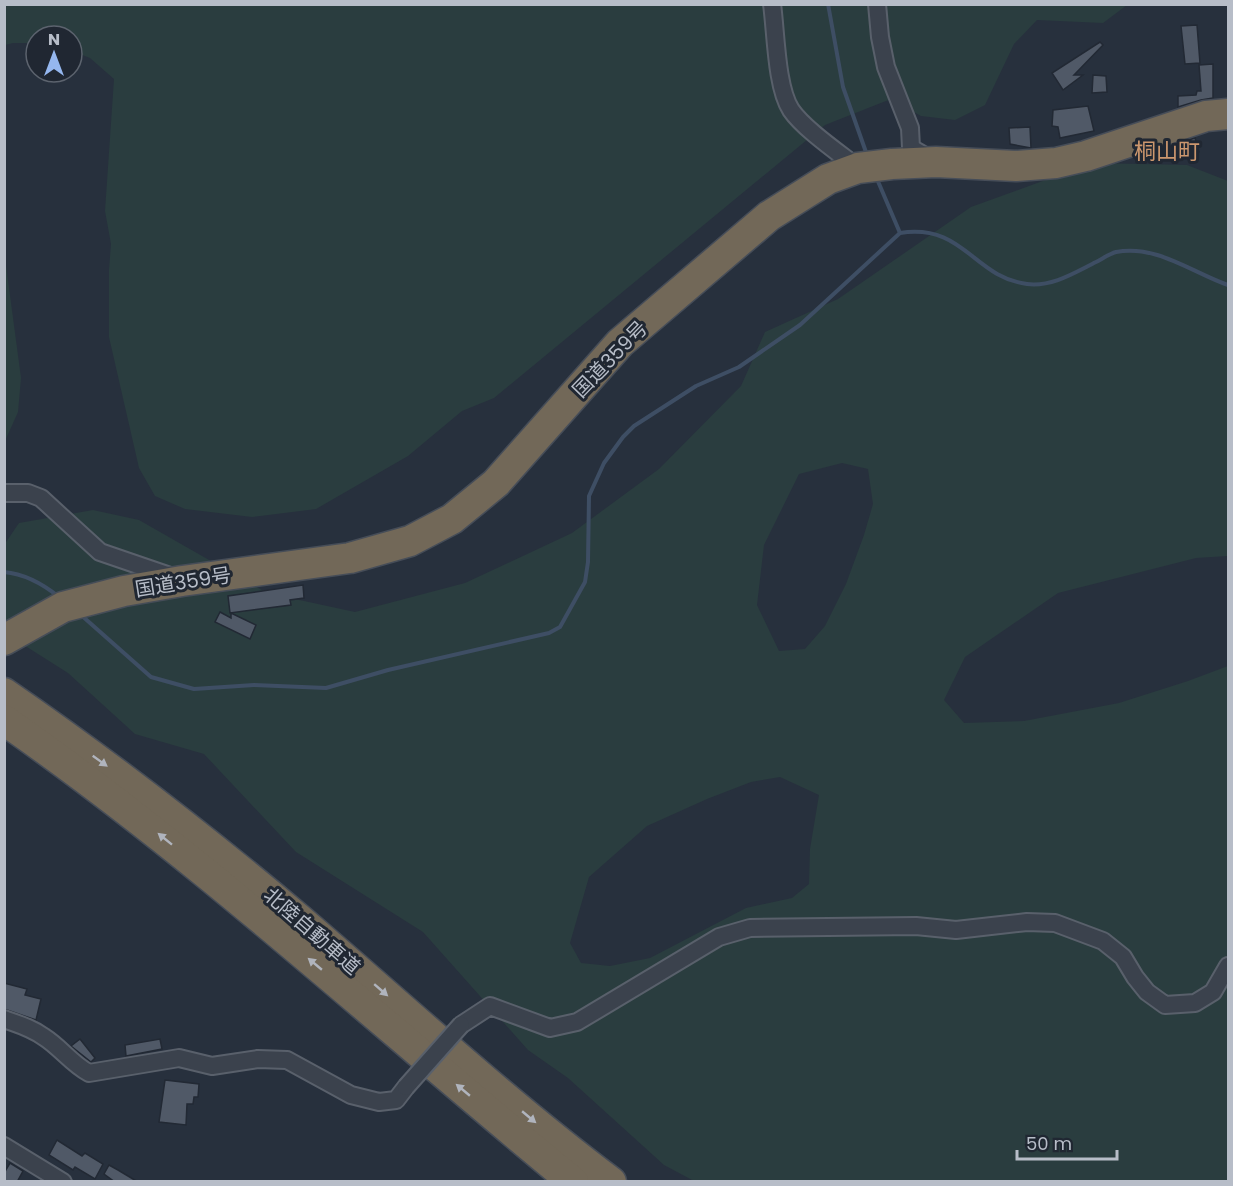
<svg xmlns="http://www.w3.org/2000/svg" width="1233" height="1186" viewBox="0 0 1233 1186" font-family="Poppins,'Noto Sans JP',sans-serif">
<rect width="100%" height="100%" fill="#27303d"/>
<g fill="#2a3d3f" fill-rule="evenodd">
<path d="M 5,4 L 1127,5 L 1103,23 L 1037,20 L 1014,44 L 985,105 L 955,120 L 921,116 L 891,99 L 825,125 L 494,398 L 462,411 L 408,456 L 316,509 L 252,517 L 185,509 L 155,496 L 139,468 L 109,337 L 109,270 L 111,244 L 105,211 L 114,79 L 90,58 L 72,51 L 72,36 L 36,36 L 36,43 L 13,43 L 5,45 Z"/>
<path d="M 1092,163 L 1187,165 L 1228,181 L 1228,556 L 1196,558 L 1058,593 L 965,657 L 944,700 L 964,723 L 1024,721 L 1119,703 L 1188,681 L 1228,666 L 1228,1181 L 694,1181 L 664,1165 L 568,1078 L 528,1050 L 423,932 L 296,852 L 204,754 L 135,734 L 68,673 L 8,635 L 4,614 L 4,545 L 19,523 L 93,510 L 139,520 L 267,593 L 355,612 L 465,583 L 572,533 L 659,469 L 741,386 L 765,332 L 838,299 L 971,207 ZM 842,463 L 868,469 L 873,504 L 864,535 L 846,584 L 825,626 L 805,649 L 779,651 L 757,605 L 764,545 L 799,474 ZM 780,777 L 819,795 L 810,849 L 809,884 L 792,898 L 746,908 L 650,958 L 610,966 L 581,963 L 570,943 L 589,877 L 647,826 L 707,799 L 751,782 Z"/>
<path d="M 5,258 L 21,378 L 18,412 L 5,441 Z"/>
</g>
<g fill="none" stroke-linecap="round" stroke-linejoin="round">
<g stroke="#3e4e64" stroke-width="4">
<path d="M 828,4 L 843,87 L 867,155"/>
<path d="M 877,179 L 900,233"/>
<path d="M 4,572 C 26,574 43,584 59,597"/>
<path d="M 81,615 L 151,677 L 194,689 L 254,685 L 326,688 L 388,670 L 549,633 L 560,627 L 585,582 L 588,562 L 589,496 L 604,463 L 623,437 L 634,426 L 696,386 L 739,367 L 800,325 L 900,233 C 964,223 973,277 1027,284 C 1052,287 1074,273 1096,262 C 1102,259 1109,254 1116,252 C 1156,244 1193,273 1228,285"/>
</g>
</g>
<g fill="#505967" stroke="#222934" stroke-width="1.5">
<path d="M 1197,25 L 1200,63 L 1185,64 L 1181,26 Z"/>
<path d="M 1100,42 L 1103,45 L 1074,75 L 1083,75 L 1063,90 L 1052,73 Z"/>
<path d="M 1213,64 L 1213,98 L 1201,100 L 1178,107 L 1178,96 L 1196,95 L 1197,91 L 1201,91 L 1199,65 Z"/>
<path d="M 1093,75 L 1106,76 L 1107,92 L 1092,93 Z"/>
<path d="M 1088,106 L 1094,131 L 1060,138 L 1058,127 L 1052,126 L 1053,110 Z"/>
<path d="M 1030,127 L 1031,148 L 1010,144 L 1009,128 Z"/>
<path d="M 1195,138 L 1199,152 L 1181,157 L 1179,143 Z"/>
<path d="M 303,585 L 304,598 L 290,600 L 291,605 L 230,613 L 228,596 Z"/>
<path d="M 220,612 L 231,618 L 231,613 L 256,625 L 250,639 L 215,622 Z"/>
<path d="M 4,983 L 27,989 L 25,995 L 41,999 L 36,1020 L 4,1009 Z"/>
<path d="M 80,1039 L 95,1058 L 91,1062 L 71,1046 Z"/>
<path d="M 160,1039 L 162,1049 L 126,1056 L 125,1045 Z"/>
<path d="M 165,1080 L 199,1084 L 198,1097 L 194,1097 L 193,1104 L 187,1104 L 186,1125 L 159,1122 Z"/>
<path d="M 57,1140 L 82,1156 L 85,1153 L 103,1164 L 95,1179 L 75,1167 L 73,1170 L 49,1155 Z"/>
<path d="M 10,1163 L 23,1171 L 17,1182 L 4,1182 L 4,1173 Z"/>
<path d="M 109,1165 L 118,1170 L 138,1182 L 115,1182 L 104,1174 Z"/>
</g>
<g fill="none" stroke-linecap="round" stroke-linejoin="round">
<g stroke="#59606b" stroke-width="20">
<g id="street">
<path d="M 772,4 C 776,32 776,87 791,110 C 804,129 839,153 858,168"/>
<path d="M 877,4 L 880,37 L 886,67 L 910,128 L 911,148 L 930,159"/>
<path d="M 4,493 L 28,493 L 41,498 L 100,552 L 173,577"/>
<path d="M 4,1019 C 18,1024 32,1028 44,1037 C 60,1047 72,1064 89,1073 L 179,1058 L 212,1066 L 258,1059 L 287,1060 L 351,1095 L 379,1102 L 396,1100 L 406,1087"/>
<path d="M 461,1025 L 490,1006 L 550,1028 L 577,1022 L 719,937 L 750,928 L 916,926 L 956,930 L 1027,922 L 1055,923 L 1103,941 L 1123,957 L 1135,977 L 1147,992 L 1165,1005 L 1195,1003 L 1213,992 L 1228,966"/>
<path d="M 4,1146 L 63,1182"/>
</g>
</g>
<g stroke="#464d58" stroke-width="33">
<g id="highway">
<path d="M 4,640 L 63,607 L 124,591 L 182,581 L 350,558 L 410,541 L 452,519 L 496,483 L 620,343 L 769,216 L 828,179 L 858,168 L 892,164 L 936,162 L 1016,166 L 1056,163 L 1086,156 L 1206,116 L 1228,114"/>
<path d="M 4,693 C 106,763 204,839 299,919 C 402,1007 502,1100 611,1182"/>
<path d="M 4,720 C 205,860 384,1027 573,1182"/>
</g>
</g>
<use href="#street" stroke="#3b424d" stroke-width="16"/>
<use href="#highway" stroke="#726858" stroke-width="30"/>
<g stroke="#59606b" stroke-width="20" stroke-linecap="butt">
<path id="street-bridge" d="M 406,1087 L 461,1025"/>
</g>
<use href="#street-bridge" stroke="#3b424d" stroke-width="16"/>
</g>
<defs><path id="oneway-solid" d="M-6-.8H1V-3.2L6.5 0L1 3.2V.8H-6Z" transform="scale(1.5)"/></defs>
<g fill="#b0b4bd">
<use href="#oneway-solid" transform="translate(100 761) rotate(36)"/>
<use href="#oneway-solid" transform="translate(165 839) rotate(-141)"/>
<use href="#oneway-solid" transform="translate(315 964) rotate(-140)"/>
<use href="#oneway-solid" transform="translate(381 990) rotate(41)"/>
<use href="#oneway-solid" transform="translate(463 1090) rotate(-140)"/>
<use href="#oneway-solid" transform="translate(529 1117) rotate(40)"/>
</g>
<g text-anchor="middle" stroke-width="6" stroke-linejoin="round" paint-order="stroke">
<g font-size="20" fill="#b7bdc8" stroke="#202732">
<text transform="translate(610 359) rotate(-46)" y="7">国道359号</text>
<text transform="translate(183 582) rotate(-9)" y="7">国道359号</text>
<text transform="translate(312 931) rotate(41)" y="7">北陸自動車道</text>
</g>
<g font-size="22" fill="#cc976e" stroke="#202732">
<text x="1167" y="159">桐山町</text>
</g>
</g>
<rect width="1233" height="1186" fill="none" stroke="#b7bdc8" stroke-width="12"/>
<g transform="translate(54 54)"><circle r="28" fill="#202732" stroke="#5c636e" stroke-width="1.5"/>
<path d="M0-4.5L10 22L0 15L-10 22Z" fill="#95b7ef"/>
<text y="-9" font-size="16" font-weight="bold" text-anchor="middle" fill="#b7bdc8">N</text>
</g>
<path d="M1017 1150v9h100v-9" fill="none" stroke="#b7bdc8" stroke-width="3"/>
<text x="1026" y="1150" font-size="18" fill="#b7bdc8" stroke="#202732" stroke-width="4.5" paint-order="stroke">50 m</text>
</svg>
